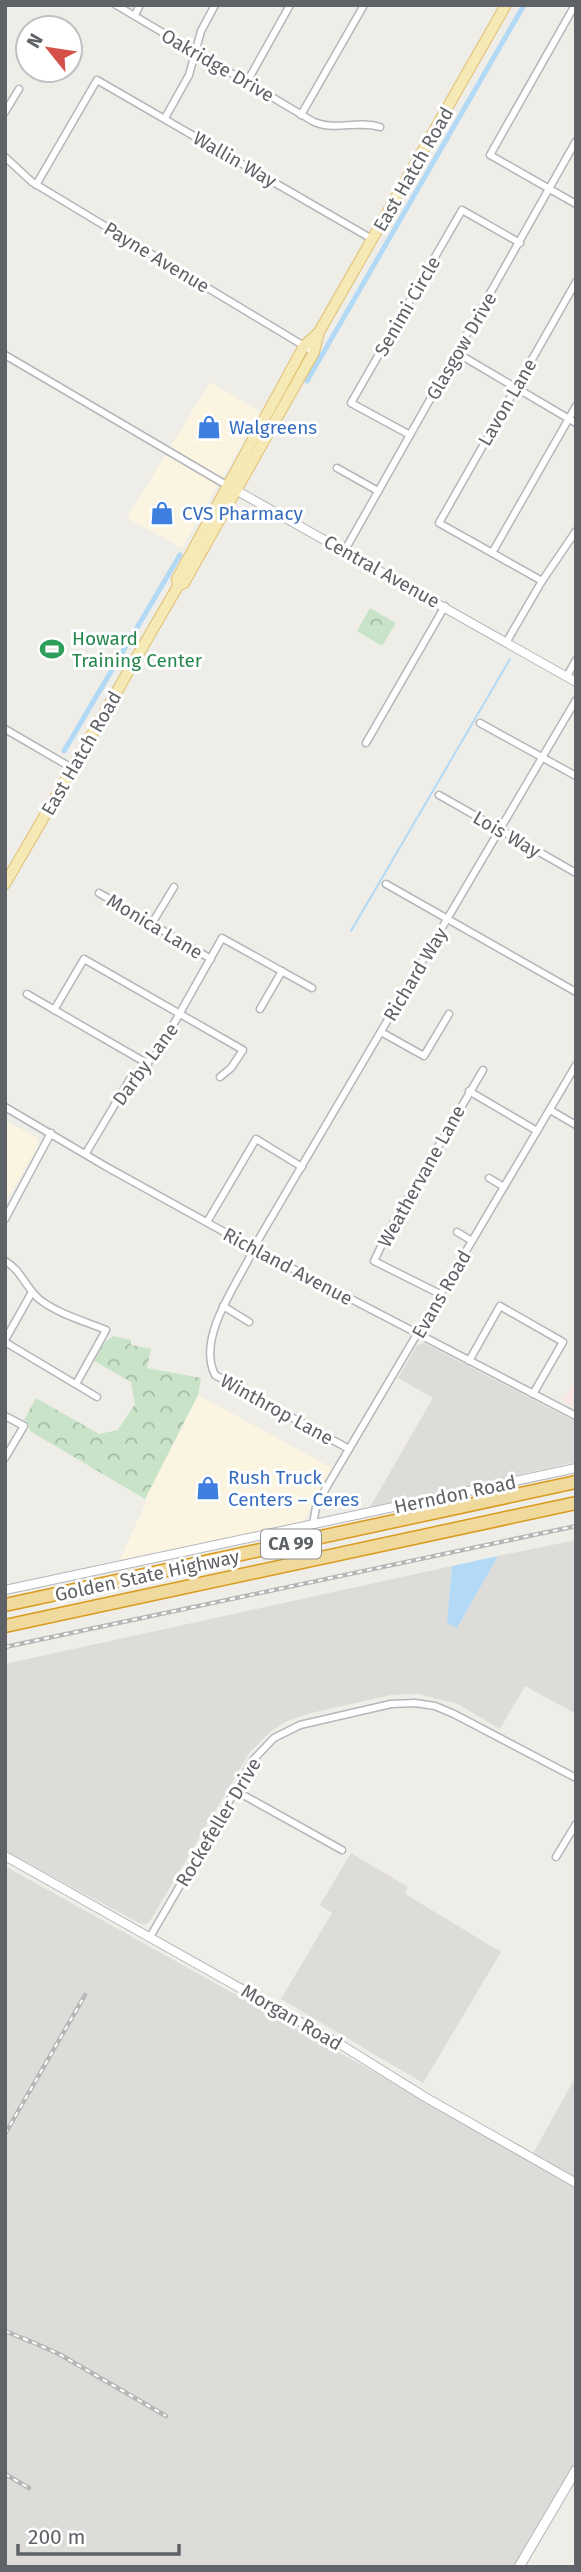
<svg xmlns="http://www.w3.org/2000/svg" width="581" height="2572" viewBox="0 0 581 2572" font-family="'Fira Sans',sans-serif">
<defs>
<pattern id="park-crowns" width="20" height="18" patternUnits="userSpaceOnUse" patternTransform="scale(1.75)"><rect width="20" height="18" fill="#c8e3c7"/><path d="M2 6a3 3 0 1 1 6 0M12 15a3 3 0 1 1 6 0" fill="none" stroke="#a6bba5"/></pattern>
</defs>
<rect width="100%" height="100%" fill="#efede7"/>
<g fill="#faf4e1">
<path d="M 210,382 L 260,412 L 182,548 L 127,518 Z"/>
<path d="M 5,1120 L 37,1138 L 39,1145 L 5,1203 Z"/>
<path d="M 198,1395 L 332,1468 L 303,1522 L 120,1560 L 147,1500 L 145,1499 Z"/>
</g>
<g fill="#dedcd9">
<path d="M 424,1343 L 576,1422 L 576,1462 L 370,1507 L 433,1398 L 398,1378 L 417,1345 Z"/>
<path d="M 576,1540 L 576,1714 L 525,1686 L 500,1729 L 458,1704 L 418,1694 L 391,1695 L 311,1713 L 287,1721 L 271,1731 L 250,1752 L 150,1921 L 146,1924 L 141,1924 L 5,1851 L 5,1664 L 452,1566 L 447,1622 L 457,1628 L 498,1556 Z"/>
<path d="M 351,1853 L 408,1887 L 405,1894 L 501,1952 L 423,2083 L 281,1999 L 332,1913 L 320,1905 Z"/>
<path d="M 5,1866 L 530,2159 L 576,2076 L 576,2469 L 519,2567 L 5,2567 Z"/>
</g>
<path fill="#f9e8e6" d="M 576,1378 L 576,1408 L 563,1401 Z"/>
<g fill="url(#park-crowns)">
<path d="M 370,608 L 396,623 L 382,646 L 357,631 Z"/>
<path d="M 113,1336 L 131,1340 L 131,1345 L 151,1349 L 147,1368 L 201,1378 L 198,1395 L 145,1499 L 30,1431 L 29,1425 L 24,1420 L 36,1398 L 99,1434 L 118,1430 L 135,1404 L 131,1382 L 94,1361 L 105,1342 Z"/>
</g>
<path fill="#b2d9f5" d="M 498,1556 L 457,1628 L 447,1623 L 452,1566 Z"/>
<g fill="none" stroke-linecap="round" stroke-linejoin="round">
<path stroke="#b2d9f5" stroke-width="2" d="M 351,931 L 510,659"/>
<g stroke="#b2d9f5" stroke-width="5">
<path d="M 307,381 L 524,5"/>
<path d="M 64,751 L 180,555"/>
</g>
<g stroke="#b4b7ba" stroke-width="9">
<g id="minor">
<path d="M 116,5 L 314,122 C 336,131 358,120 380,127"/>
<path d="M 575,5 L 490,155 L 576,204"/>
<path d="M 135,15 L 140,5"/>
<path d="M 247,82 L 290,5"/>
<path d="M 5,112 L 19,89"/>
<path d="M 301,115 L 364,5"/>
<path d="M 165,118 L 189,75 L 201,31 L 215,5"/>
<path d="M 5,157 L 32,182 L 314,352"/>
<path d="M 36,185 L 97,80 L 372,239"/>
<path d="M 457,353 L 576,423"/>
<path d="M 5,355 L 228,486"/>
<path d="M 410,435 L 351,403 L 462,210 L 520,243"/>
<path d="M 337,468 L 378,491"/>
<path d="M 345,550 L 576,141"/>
<path d="M 492,553 L 576,406"/>
<path d="M 542,581 L 439,523 L 576,282"/>
<path d="M 507,641 L 542,581 L 576,531"/>
<path d="M 567,676 L 576,660"/>
<path d="M 480,723 L 576,776"/>
<path d="M 5,729 L 72,768"/>
<path d="M 366,743 L 445,606"/>
<path d="M 439,795 L 576,873"/>
<path d="M 386,884 L 576,992"/>
<path d="M 99,893 L 211,959"/>
<path d="M 151,925 L 174,887"/>
<path d="M 27,994 L 148,1064"/>
<path d="M 260,1009 L 282,971"/>
<path d="M 54,1010 L 84,959 L 243,1050 L 231,1068 L 220,1077"/>
<path d="M 381,1032 L 424,1056 L 449,1014"/>
<path d="M 469,1091 L 537,1131"/>
<path d="M 5,1107 L 105,1166 L 255,1249 L 576,1416"/>
<path d="M 550,1110 L 576,1125"/>
<path d="M 86,1153 L 130,1079 L 158,1052 L 222,938 L 312,988"/>
<path d="M 489,1178 L 504,1187"/>
<path d="M 5,1219 L 51,1133"/>
<path d="M 207,1222 L 256,1139 L 302,1167"/>
<path d="M 457,1232 L 472,1241"/>
<path d="M 5,1261 C 21,1270 26,1288 39,1299 C 58,1314 84,1321 106,1330 L 76,1384"/>
<path d="M 440,1294 L 374,1261 L 388,1232 L 483,1070"/>
<path d="M 223,1306 L 249,1322"/>
<path d="M 5,1340 L 32,1292"/>
<path d="M 5,1342 L 97,1397"/>
<path d="M 469,1361 L 500,1306 L 563,1342 L 533,1394"/>
<path d="M 5,1416 L 24,1426 L 5,1458"/>
<path d="M 349,1449 L 215,1375 C 195,1335 242,1279 257,1242 L 576,700"/>
<path d="M 313,1524 L 316,1507 L 326,1488 L 576,1065"/>
<path d="M 236,1791 L 342,1850"/>
<path d="M 556,1857 L 576,1824"/>
<path d="M 150,1937 L 253,1760 L 274,1738 L 300,1725 L 391,1704 L 415,1703 L 435,1706 L 454,1714 L 576,1778"/>
</g>
</g>
<g stroke="#b4b7ba" stroke-width="10">
<g id="tertiary">
<path d="M 234,489 L 576,682"/>
<path d="M 5,1590 L 576,1468"/>
<path d="M 5,1856 L 343,2046 L 425,2097 L 576,2183"/>
</g>
</g>
<g stroke="#b3b6ba" stroke-width="11">
<path id="secondary" d="M 519,2567 L 576,2470"/>
</g>
<g stroke="#e0be6f" stroke-width="12">
<g id="primary">
<path d="M 178,586 L 177,579 L 304,346 L 317,334"/>
<path d="M 5,884 L 178,586 L 184,583 L 314,352 L 319,332 L 506,5"/>
</g>
</g>
<g stroke="#d99a1d" stroke-width="15">
<g id="motorway">
<path d="M 5,1605 L 576,1482"/>
<path d="M 5,1626 L 576,1503"/>
</g>
</g>
<use href="#minor" stroke="#fff" stroke-width="6"/>
<use href="#tertiary" stroke="#fff" stroke-width="8"/>
<use href="#secondary" stroke="#fff" stroke-width="9"/>
<use href="#primary" stroke="#f5eab6" stroke-width="10"/>
<use href="#motorway" stroke="#f0d99d" stroke-width="12"/>
<g stroke="#b5b6b6" stroke-width="4.5">
<g id="rail">
<path d="M 5,1647 L 576,1526"/>
<path d="M 5,2134 L 85,1995"/>
<path d="M 5,2331 L 31,2342"/>
<path d="M 23,2338 L 59,2354 L 166,2416"/>
<path d="M 5,2474 L 29,2488"/>
</g>
</g>
<use href="#rail" stroke="#fff" stroke-width="2" stroke-dasharray="5" stroke-linecap="butt"/>
</g>
<defs>
<g id="shop-bare" transform="scale(1.89)"><path d="M-5-2.5h2.3a2.7 3.5 0 0 1 5.4 0H5L5.5 6h-11ZM-1.5-2.5h3a1.5 2.3 0 0 0-3 0Z" fill="#3f7fe0" stroke="#fff" stroke-width="2.5" paint-order="stroke"/></g>
<g id="stadium-bare" transform="scale(1.89)"><path d="M0-5a6.5 5 0 1 0 0 10a6.5 5 0 1 0 0-10ZM-3.5-1.8h7v3.6h-7Z" fill="#2e9e5b" stroke="#fff" stroke-width="2.5" paint-order="stroke"/></g>
</defs>
<g fill-rule="evenodd">
<use href="#shop-bare" x="209" y="427"/>
<use href="#shop-bare" x="162" y="513"/>
<use href="#stadium-bare" x="52" y="649"/>
<use href="#shop-bare" x="208" y="1488"/>
</g>
<g text-anchor="middle" stroke-width="6" stroke-linejoin="round" paint-order="stroke">
<rect fill="#fff" stroke="#8f9194" stroke-width="2" x="261" y="1529.5" width="60" height="29" rx="5"/>
<g font-size="18" font-weight="bold" fill="#5f6266">
<text x="291" y="1550">CA 99</text>
</g>
<g font-size="19" fill="#5f6266" stroke="#fff">
<text transform="translate(218 65) rotate(30)" y="7">Oakridge Drive</text>
<text transform="translate(235 159) rotate(30)" y="7">Wallin Way</text>
<text transform="translate(413 169) rotate(-60)" y="7">East Hatch Road</text>
<text transform="translate(157 257) rotate(31)" y="7">Payne Avenue</text>
<text transform="translate(407 306) rotate(-60)" y="7">Senimi Circle</text>
<text transform="translate(461 346) rotate(-60)" y="7">Glasgow Drive</text>
<text transform="translate(507 402) rotate(-60)" y="7">Lavon Lane</text>
<text transform="translate(382 571) rotate(29)" y="7">Central Avenue</text>
<text transform="translate(81 753) rotate(-60)" y="7">East Hatch Road</text>
<text transform="translate(507 834) rotate(30)" y="7">Lois Way</text>
<text transform="translate(155 926) rotate(31)" y="7">Monica Lane</text>
<text transform="translate(415 974) rotate(-59)" y="7">Richard Way</text>
<text transform="translate(145 1064) rotate(-54)" y="7">Darby Lane</text>
<text transform="translate(421 1176) rotate(-61)" y="7">Weathervane Lane</text>
<text transform="translate(288 1266) rotate(28)" y="7">Richland Avenue</text>
<text transform="translate(441 1294) rotate(-60)" y="7">Evans Road</text>
<text transform="translate(277 1409) rotate(29)" y="7">Winthrop Lane</text>
<text transform="translate(455 1494) rotate(-12)" y="7">Herndon Road</text>
<text transform="translate(147 1575) rotate(-12)" y="7">Golden State Highway</text>
<text transform="translate(218 1822) rotate(-59)" y="7">Rockefeller Drive</text>
<text transform="translate(292 2017) rotate(30)" y="7">Morgan Road</text>
</g>
<g font-size="19" fill="#366cbe" stroke="#fff" text-anchor="start">
<text x="229" y="434">Walgreens</text>
<text x="182" y="520">CVS Pharmacy</text>
<text x="228" y="1484">Rush Truck<tspan x="228" dy="22">Centers – Ceres</tspan></text>
</g>
<g font-size="19" fill="#27864d" stroke="#fff" text-anchor="start">
<text x="72" y="645">Howard<tspan x="72" dy="22">Training Center</tspan></text>
</g>
</g>
<rect width="581" height="2572" fill="none" stroke="#5f6266" stroke-width="14"/>
<g transform="translate(49 49) rotate(300)"><circle r="33" fill="#ffffff" stroke="#bfc0c2" stroke-width="2"/>
<path d="M0-5L12 26L0 18L-12 26Z" fill="#d45048"/>
<text y="-10" font-size="19" font-weight="bold" text-anchor="middle" fill="#5f6266">N</text>
</g>
<path d="M18 2544v10h161v-10" fill="none" stroke="#5f6266" stroke-width="3.5"/>
<text x="28" y="2544" font-size="21" fill="#5f6266" stroke="#ffffff" stroke-width="5" paint-order="stroke">200 m</text>
</svg>
